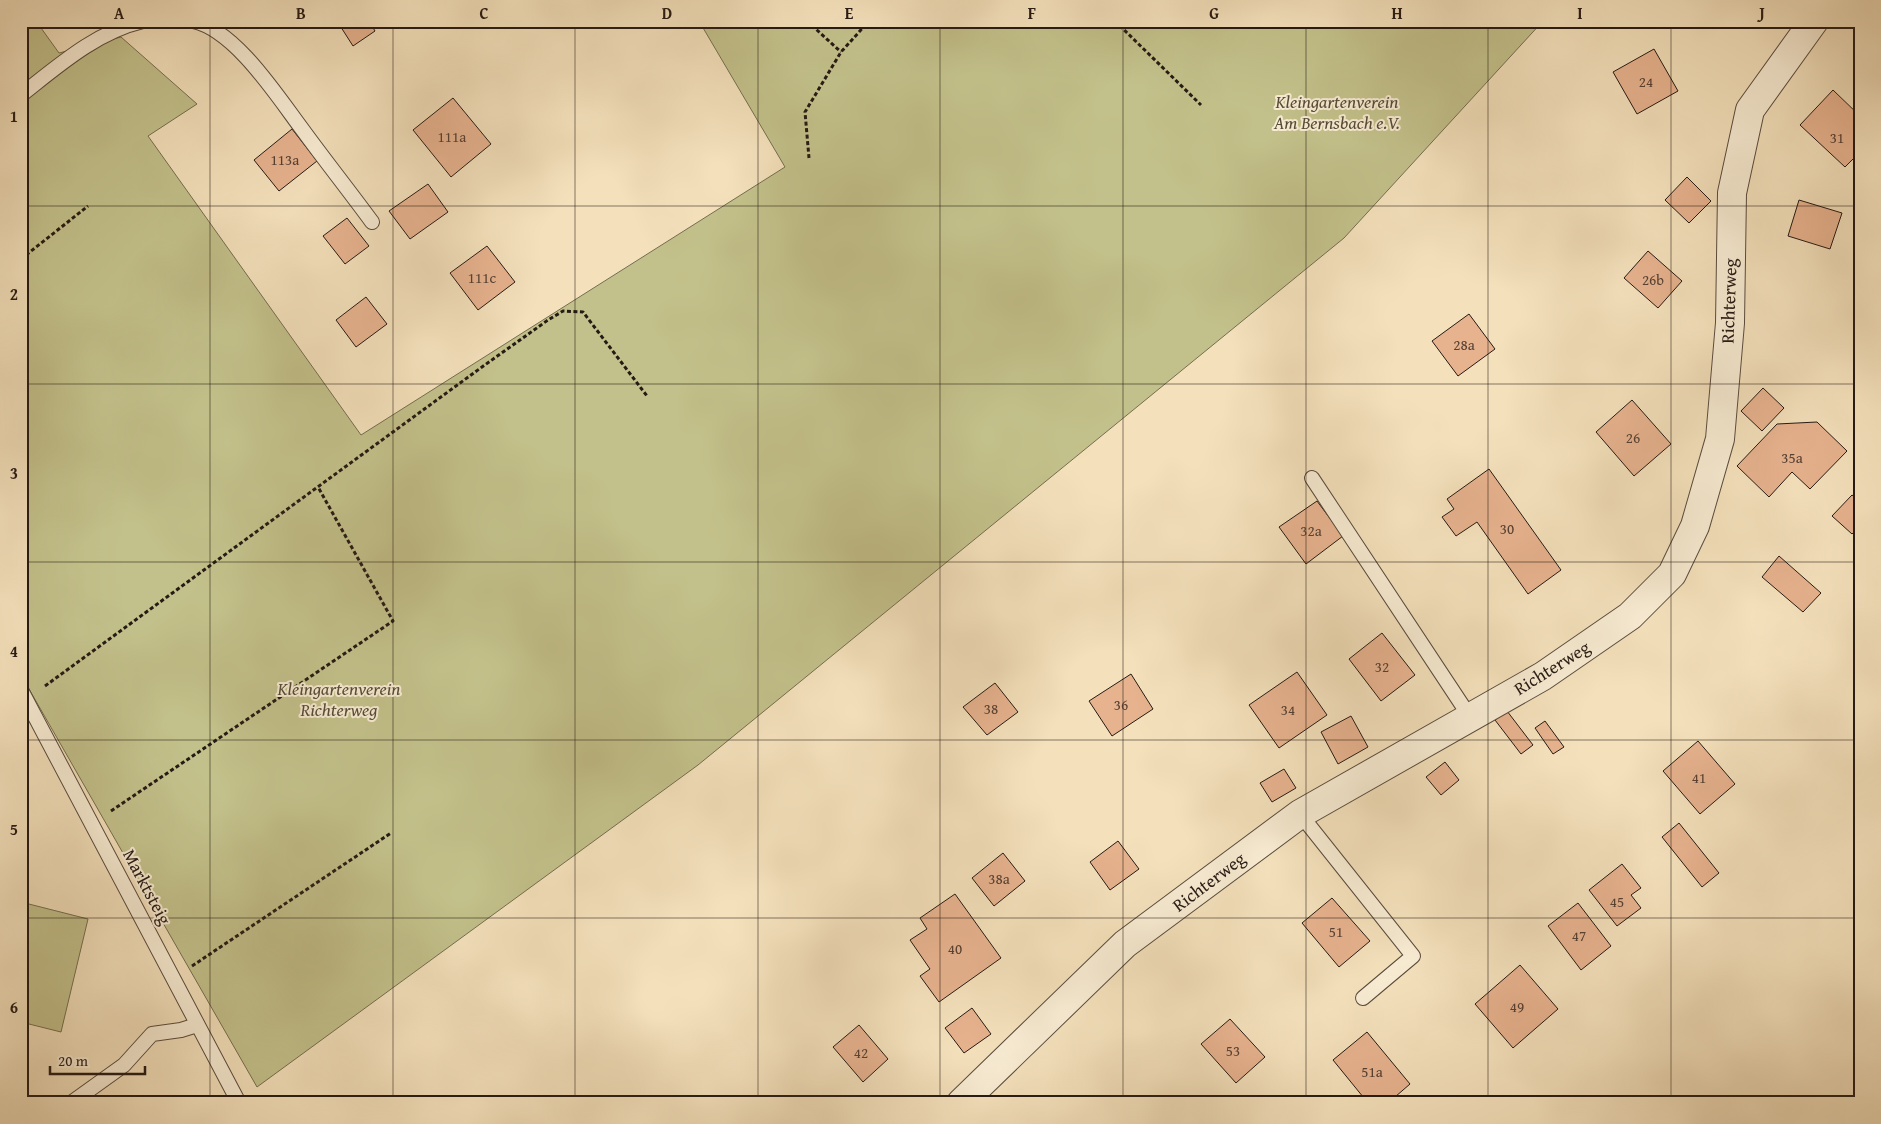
<svg xmlns="http://www.w3.org/2000/svg" width="1881" height="1124" viewBox="0 0 1881 1124" font-family="'Gentium Book Plus',serif">
<rect width="100%" height="100%" fill="#f4e1bc"/>
<filter id="stains"><feTurbulence type="fractalNoise" baseFrequency=".004" numOctaves="4"/><feColorMatrix values="0 0 0 0 .2 0 0 0 0 .09 0 0 0 0 .02 0 0 0 .5 -.17"/></filter>
<radialGradient id="worn" r=".72"><stop offset=".6" stop-color="#630" stop-opacity="0"/><stop offset="1" stop-color="#630" stop-opacity=".3"/></radialGradient>
<g fill="#c3c18b" stroke="#746e50">
<path d="M 21,21 L 36,21 L 59,53 L 121,37 L 197,104 L 148,136 L 361,435 L 785,167 L 699,21 L 1543,21 L 1344,238 L 698,765 L 257,1087 L 21,675 Z"/>
<path d="M 21,902 L 88,919 L 61,1032 L 21,1022 Z"/>
</g>
<g fill="#e7b38f" stroke="#261a14">
<path d="M 337,21 L 369,21 L 375,31 L 353,46 Z"/>
<path d="M 1654,49 L 1678,91 L 1637,114 L 1613,72 Z"/>
<path d="M 1833,90 L 1860,116 L 1860,152 L 1845,167 L 1800,125 Z"/>
<path d="M 453,98 L 491,144 L 451,177 L 413,130 Z"/>
<path d="M 292,129 L 317,161 L 279,191 L 254,160 Z"/>
<path d="M 1687,177 L 1711,201 L 1689,223 L 1665,200 Z"/>
<path d="M 428,184 L 448,212 L 410,239 L 389,211 Z"/>
<path d="M 1799,200 L 1842,213 L 1830,249 L 1788,236 Z"/>
<path d="M 347,218 L 369,246 L 345,264 L 323,236 Z"/>
<path d="M 487,246 L 515,282 L 478,310 L 450,273 Z"/>
<path d="M 1648,251 L 1682,281 L 1658,308 L 1624,278 Z"/>
<path d="M 366,297 L 387,324 L 356,347 L 336,320 Z"/>
<path d="M 1469,314 L 1495,349 L 1458,376 L 1432,341 Z"/>
<path d="M 1763,388 L 1784,408 L 1762,431 L 1741,411 Z"/>
<path d="M 1632,400 L 1671,444 L 1634,476 L 1596,432 Z"/>
<path d="M 1817,422 L 1847,451 L 1810,489 L 1792,472 L 1769,497 L 1737,466 L 1777,424 Z"/>
<path d="M 1489,469 L 1561,570 L 1528,594 L 1477,522 L 1456,536 L 1442,517 L 1454,509 L 1447,499 Z"/>
<path d="M 1852,495 L 1860,501 L 1860,526 L 1852,534 L 1832,516 Z"/>
<path d="M 1317,501 L 1343,536 L 1306,564 L 1279,527 Z"/>
<path d="M 1779,556 L 1821,593 L 1803,612 L 1762,577 Z"/>
<path d="M 1382,633 L 1415,675 L 1381,701 L 1349,659 Z"/>
<path d="M 1297,672 L 1327,715 L 1279,748 L 1249,705 Z"/>
<path d="M 1131,674 L 1153,709 L 1112,736 L 1089,701 Z"/>
<path d="M 995,683 L 1018,712 L 987,735 L 963,707 Z"/>
<path d="M 1507,711 L 1533,745 L 1521,754 L 1495,720 Z"/>
<path d="M 1351,716 L 1368,747 L 1338,764 L 1321,732 Z"/>
<path d="M 1545,721 L 1564,747 L 1553,754 L 1535,728 Z"/>
<path d="M 1698,741 L 1735,784 L 1700,814 L 1663,771 Z"/>
<path d="M 1445,762 L 1459,780 L 1441,795 L 1426,777 Z"/>
<path d="M 1284,769 L 1296,788 L 1272,802 L 1260,783 Z"/>
<path d="M 1679,823 L 1719,873 L 1702,887 L 1662,837 Z"/>
<path d="M 1118,841 L 1139,869 L 1110,890 L 1090,862 Z"/>
<path d="M 1003,853 L 1025,881 L 994,906 L 972,878 Z"/>
<path d="M 1622,864 L 1641,888 L 1631,895 L 1641,908 L 1617,926 L 1589,890 Z"/>
<path d="M 955,894 L 1001,958 L 939,1002 L 920,976 L 930,969 L 910,940 L 927,929 L 920,918 Z"/>
<path d="M 1332,898 L 1370,941 L 1339,967 L 1302,923 Z"/>
<path d="M 1578,903 L 1611,946 L 1581,970 L 1548,926 Z"/>
<path d="M 1520,965 L 1558,1009 L 1513,1048 L 1475,1004 Z"/>
<path d="M 972,1008 L 991,1034 L 964,1053 L 945,1028 Z"/>
<path d="M 1230,1019 L 1265,1057 L 1236,1083 L 1201,1044 Z"/>
<path d="M 859,1025 L 888,1059 L 863,1082 L 833,1047 Z"/>
<path d="M 1367,1032 L 1410,1084 L 1388,1103 L 1368,1103 L 1333,1060 Z"/>
</g>
<g fill="none" stroke-linecap="round" stroke-linejoin="round">
<g stroke="#5a4c3e" stroke-width="16">
<g id="service">
<path d="M 193,21 C 236,30 279,99 305,133 C 327,163 350,192 372,222"/>
<path d="M 21,95 C 58,66 96,32 143,21"/>
<path d="M 1312,478 L 1470,717"/>
<path d="M 21,690 L 239,1103"/>
<path d="M 1300,814 L 1413,956 L 1363,998"/>
<path d="M 71,1103 L 124,1065 L 152,1034 L 181,1030 L 197,1025"/>
</g>
</g>
<g stroke="#5a4c3e" stroke-width="30">
<path id="minor" d="M 961,1103 L 1125,944 L 1300,814 L 1543,676 L 1630,616 L 1672,574 L 1695,526 L 1720,439 L 1730,323 L 1732,193 L 1750,110 L 1814,21"/>
</g>
<g stroke="#261a14" stroke-width="3" stroke-dasharray="4 2.5" stroke-linecap="butt">
<path d="M 807,21 L 841,52"/>
<path d="M 1115,21 L 1201,105"/>
<path d="M 809,158 L 805,112 L 841,52 L 869,21"/>
<path d="M 21,259 L 88,206"/>
<path d="M 45,686 L 482,367 L 548,320 L 563,311 L 583,312 L 647,396"/>
<path d="M 111,811 L 393,621 L 318,487"/>
<path d="M 192,966 L 391,833"/>
</g>
<use href="#service" stroke="#f8ecd3" stroke-width="14"/>
<use href="#minor" stroke="#f8ecd3" stroke-width="28"/>
</g>
<path fill="none" stroke="#261a14" stroke-width="1" stroke-opacity="0.55" d="M 210,21 L 210,1103M 393,21 L 393,1103M 575,21 L 575,1103M 758,21 L 758,1103M 940,21 L 940,1103M 1123,21 L 1123,1103M 1306,21 L 1306,1103M 1488,21 L 1488,1103M 1671,21 L 1671,1103M 21,206 L 1860,206M 21,384 L 1860,384M 21,562 L 1860,562M 21,740 L 1860,740M 21,918 L 1860,918"/>
<g text-anchor="middle" stroke-width="4" stroke-linejoin="round" paint-order="stroke">
<g font-size="15" fill="#564033">
<text x="1646" y="87">24</text>
<text x="452" y="142">111a</text>
<text x="1837" y="143">31</text>
<text x="285" y="165">113a</text>
<text x="482" y="283">111c</text>
<text x="1653" y="285">26b</text>
<text x="1464" y="350">28a</text>
<text x="1633" y="443">26</text>
<text x="1792" y="463">35a</text>
<text x="1507" y="534">30</text>
<text x="1311" y="536">32a</text>
<text x="1382" y="672">32</text>
<text x="1121" y="710">36</text>
<text x="991" y="714">38</text>
<text x="1288" y="715">34</text>
<text x="1699" y="783">41</text>
<text x="999" y="884">38a</text>
<text x="1617" y="907">45</text>
<text x="1336" y="937">51</text>
<text x="1579" y="941">47</text>
<text x="955" y="954">40</text>
<text x="1517" y="1012">49</text>
<text x="1233" y="1056">53</text>
<text x="861" y="1058">42</text>
<text x="1372" y="1077">51a</text>
</g>
<g font-size="18" font-style="italic" fill="#554c38" stroke="#f8ecd3">
<text x="1337" y="108">Kleingartenverein<tspan x="1337" dy="21">Am Bernsbach e.V.</tspan></text>
<text x="339" y="695">Kleingartenverein<tspan x="339" dy="21">Richterweg</tspan></text>
</g>
<g font-size="18" fill="#261a14" stroke="#f8ecd3">
<text transform="translate(1729 301) rotate(-88)" y="6">Richterweg</text>
<text transform="translate(1552 668) rotate(-32)" y="6">Richterweg</text>
<text transform="translate(1209 882) rotate(-37)" y="6">Richterweg</text>
<text transform="translate(147 887) rotate(62)" y="6">Marktsteig</text>
</g>
</g>
<rect width="1881" height="1124" fill="none" stroke="#f4e1bc" stroke-width="55"/>
<path d="M50 1066v8h95v-8" fill="none" stroke="#261a14" stroke-width="2.5"/>
<text x="58" y="1066" font-size="15" fill="#261a14" stroke="#f8ecd3" stroke-width="4" paint-order="stroke">20 m</text>
<rect x="28" y="28" width="1826" height="1068" fill="none" stroke="#261a14" stroke-width="2"/>
<g font-size="16" text-anchor="middle" font-weight="bold" fill="#261a14">
<text x="119" y="19">A</text>
<text x="301" y="19">B</text>
<text x="484" y="19">C</text>
<text x="667" y="19">D</text>
<text x="849" y="19">E</text>
<text x="1032" y="19">F</text>
<text x="1214" y="19">G</text>
<text x="1397" y="19">H</text>
<text x="1580" y="19">I</text>
<text x="1762" y="19">J</text>
<text x="14" y="122">1</text>
<text x="14" y="300">2</text>
<text x="14" y="479">3</text>
<text x="14" y="657">4</text>
<text x="14" y="835">5</text>
<text x="14" y="1013">6</text>
</g>
<rect width="100%" height="100%" filter="url(#stains)"/>
<rect width="100%" height="100%" fill="url(#worn)"/>
</svg>
